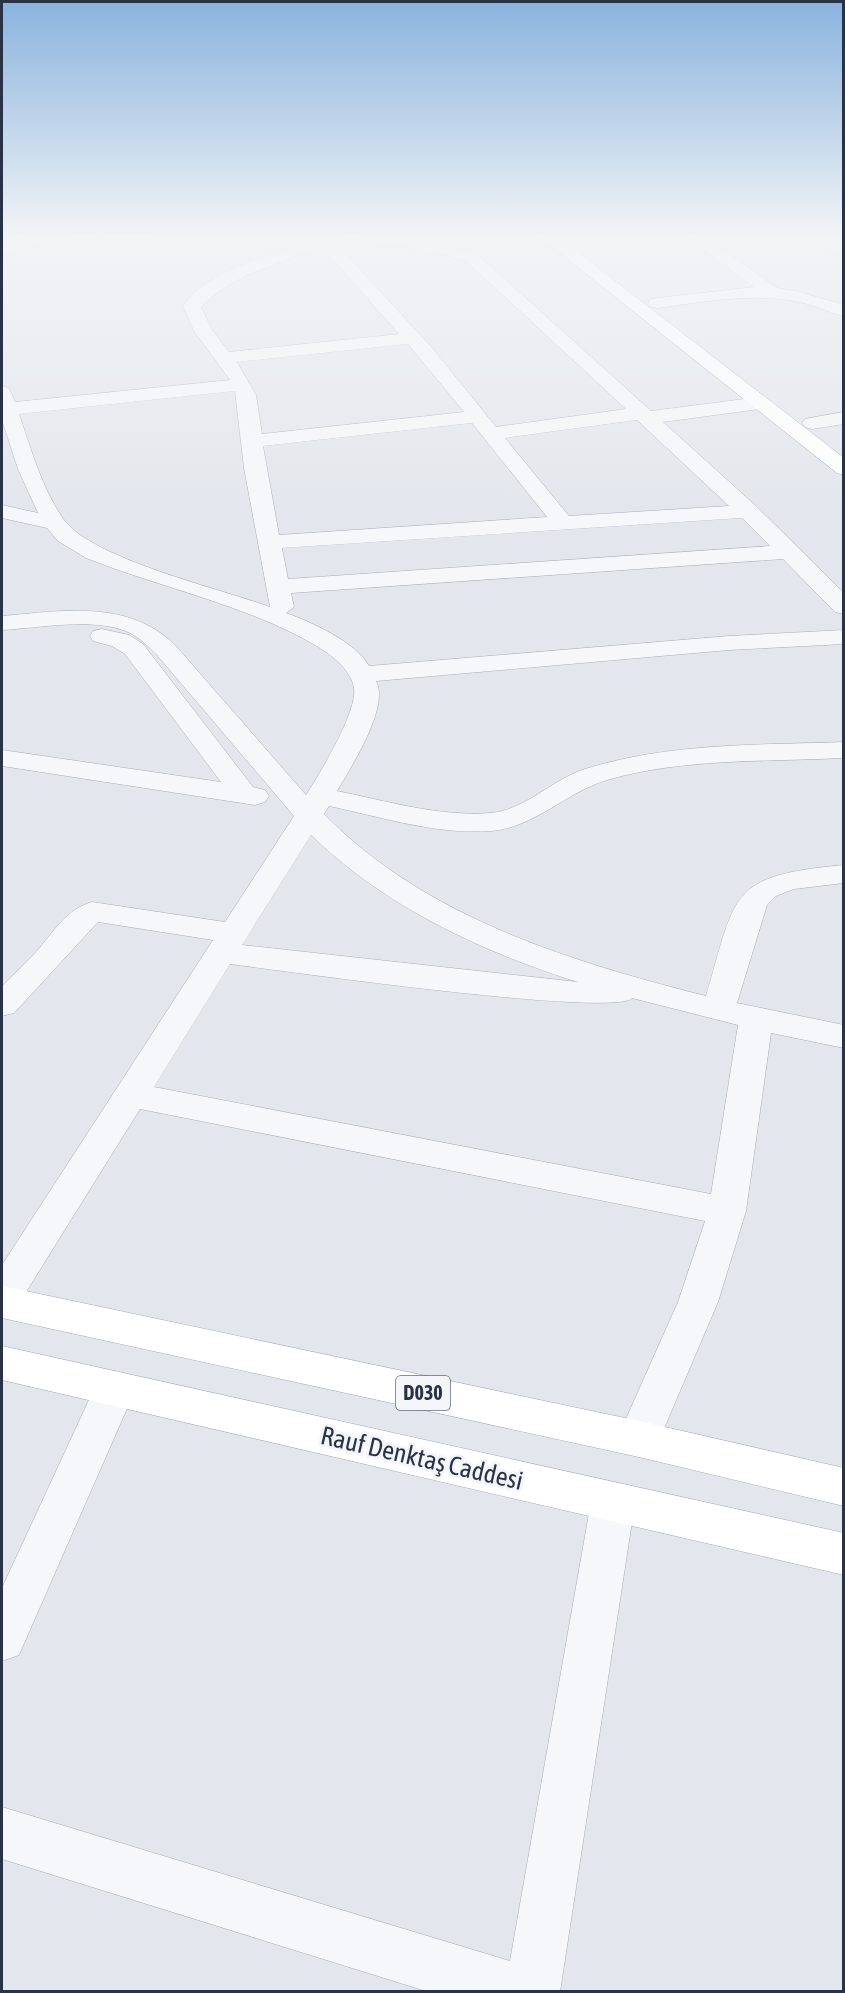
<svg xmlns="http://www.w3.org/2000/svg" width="845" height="1993" viewBox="0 0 845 1993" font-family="'Asap Condensed',sans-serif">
<rect width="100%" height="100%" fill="#e3e6ec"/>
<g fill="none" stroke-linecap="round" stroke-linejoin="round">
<g stroke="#a7acb7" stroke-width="1">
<g id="minor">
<path d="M 22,233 L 161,233 L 153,238 L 52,240 L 2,255 L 2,245 L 28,237 Z"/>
<path d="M 322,233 L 375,233 L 420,239 L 477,254 L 651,411 L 760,397 L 767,399 L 770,403 L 767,407 L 760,409 L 663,422 L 756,506 L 844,593 L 844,614 L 835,612 L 783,559 L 291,593 L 294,607 L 286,613 C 311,622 356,642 369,666 L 729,636 L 844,630 L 844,644 L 729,650 L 376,681 C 390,707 351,767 337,791 C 387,801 439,817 491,813 C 525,810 553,779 585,769 C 668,743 758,745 844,742 L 844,758 C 765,762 683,758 607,780 C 566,792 536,827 491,831 C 437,835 381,817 329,806 L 324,814 C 424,917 571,962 706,996 C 737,893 727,876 844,865 L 844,883 L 794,889 L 776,896 L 767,905 L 737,1003 L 844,1025 L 844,1048 L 771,1033 L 746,1211 L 718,1302 L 654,1452 L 639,1457 L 624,1452 L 617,1439 L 678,1302 L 705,1221 L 140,1109 L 16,1308 L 2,1313 L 2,1265 L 213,940 L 98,922 L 14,1013 L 2,1016 L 2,986 C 13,975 25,964 36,952 C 53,933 66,909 92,902 L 225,922 L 294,816 L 157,655 C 148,646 139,637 128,632 C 95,617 38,628 2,630 L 2,616 C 62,611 128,599 175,645 L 306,795 C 319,775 358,711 354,688 C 351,669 330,654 315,645 C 249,606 159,587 86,558 L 58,541 L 47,528 L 2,518 L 2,505 L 38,513 L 18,469 L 2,420 L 2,386 L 9,388 L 15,402 L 230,380 L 194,331 L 183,306 C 215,261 279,260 322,233 ZM 337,237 L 420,249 L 465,260 L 626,409 L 496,427 L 433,349 L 333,240 ZM 321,246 L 399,334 L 229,352 L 212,330 L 201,307 C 232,274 281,264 321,246 ZM 408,344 L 464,412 L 262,434 L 256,395 L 237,362 ZM 235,391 L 244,468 L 270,607 C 221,589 93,559 64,520 C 42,489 31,449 19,414 ZM 637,420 L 729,506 L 569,516 L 505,438 ZM 472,423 L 547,517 L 279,535 L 263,446 ZM 742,518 L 770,546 L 288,579 L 282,548 ZM 311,835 C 384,906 482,952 578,982 L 242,945 ZM 230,964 C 278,970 615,1018 632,998 L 738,1025 L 711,1194 L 154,1087 Z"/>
<path d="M 681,233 L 700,233 L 777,288 L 796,291 L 844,305 L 844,316 C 827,312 812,304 795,301 C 749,293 703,302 657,308 L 651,307 L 648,303 L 651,299 L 657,298 L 754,287 Z"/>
<path d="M 806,233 L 825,233 L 844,245 L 844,257 Z"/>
<path d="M 844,412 L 844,424 L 812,429 L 805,427 L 802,423 L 805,419 Z"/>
<path d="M 102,629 L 129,635 L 143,644 L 253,787 L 265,790 L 269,796 L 265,802 L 255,805 L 2,766 L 2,750 L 221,782 L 125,654 L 112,646 L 93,641 L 90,636 L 93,631 Z"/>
<path d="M 115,1371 L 130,1376 L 136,1388 L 19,1655 L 2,1661 L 2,1588 L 100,1376 Z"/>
<path d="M 613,1482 L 629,1488 L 635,1502 L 560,1992 L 429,1992 L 2,1859 L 2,1807 L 510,1961 L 591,1502 L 597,1488 Z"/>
</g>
</g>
<g stroke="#a1a9b9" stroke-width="1">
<g id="major">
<path d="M 535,233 L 553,233 L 844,458 L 844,475 L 837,473 Z"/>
<path d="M 2,1286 L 639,1421 L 844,1468 L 844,1506 L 639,1457 L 2,1318 Z"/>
<path d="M 2,1346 L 844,1533 L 844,1575 L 2,1380 Z"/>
</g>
</g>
<use href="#minor" fill="#f6f7fa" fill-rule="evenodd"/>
<use href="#major" fill="#fff" fill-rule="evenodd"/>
</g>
<linearGradient id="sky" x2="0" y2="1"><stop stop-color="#89b3de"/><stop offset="0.46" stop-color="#f2f4f6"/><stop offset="1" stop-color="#f2f4f6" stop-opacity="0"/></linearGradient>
<rect width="845" height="512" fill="url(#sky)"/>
<g text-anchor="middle" stroke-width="6" stroke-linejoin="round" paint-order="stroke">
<rect fill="#f3f5f9" stroke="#666c7c" stroke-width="1.5" x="396" y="1376" width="54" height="34" rx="4.5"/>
<g font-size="20" font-weight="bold" fill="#293246">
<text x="423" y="1400">D030</text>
</g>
<g font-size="26" fill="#293246" stroke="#f3f5f9">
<text transform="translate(422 1458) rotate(13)" y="9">Rauf Denktaş Caddesi</text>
</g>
</g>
<rect width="845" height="1993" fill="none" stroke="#293246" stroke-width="6"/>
</svg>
